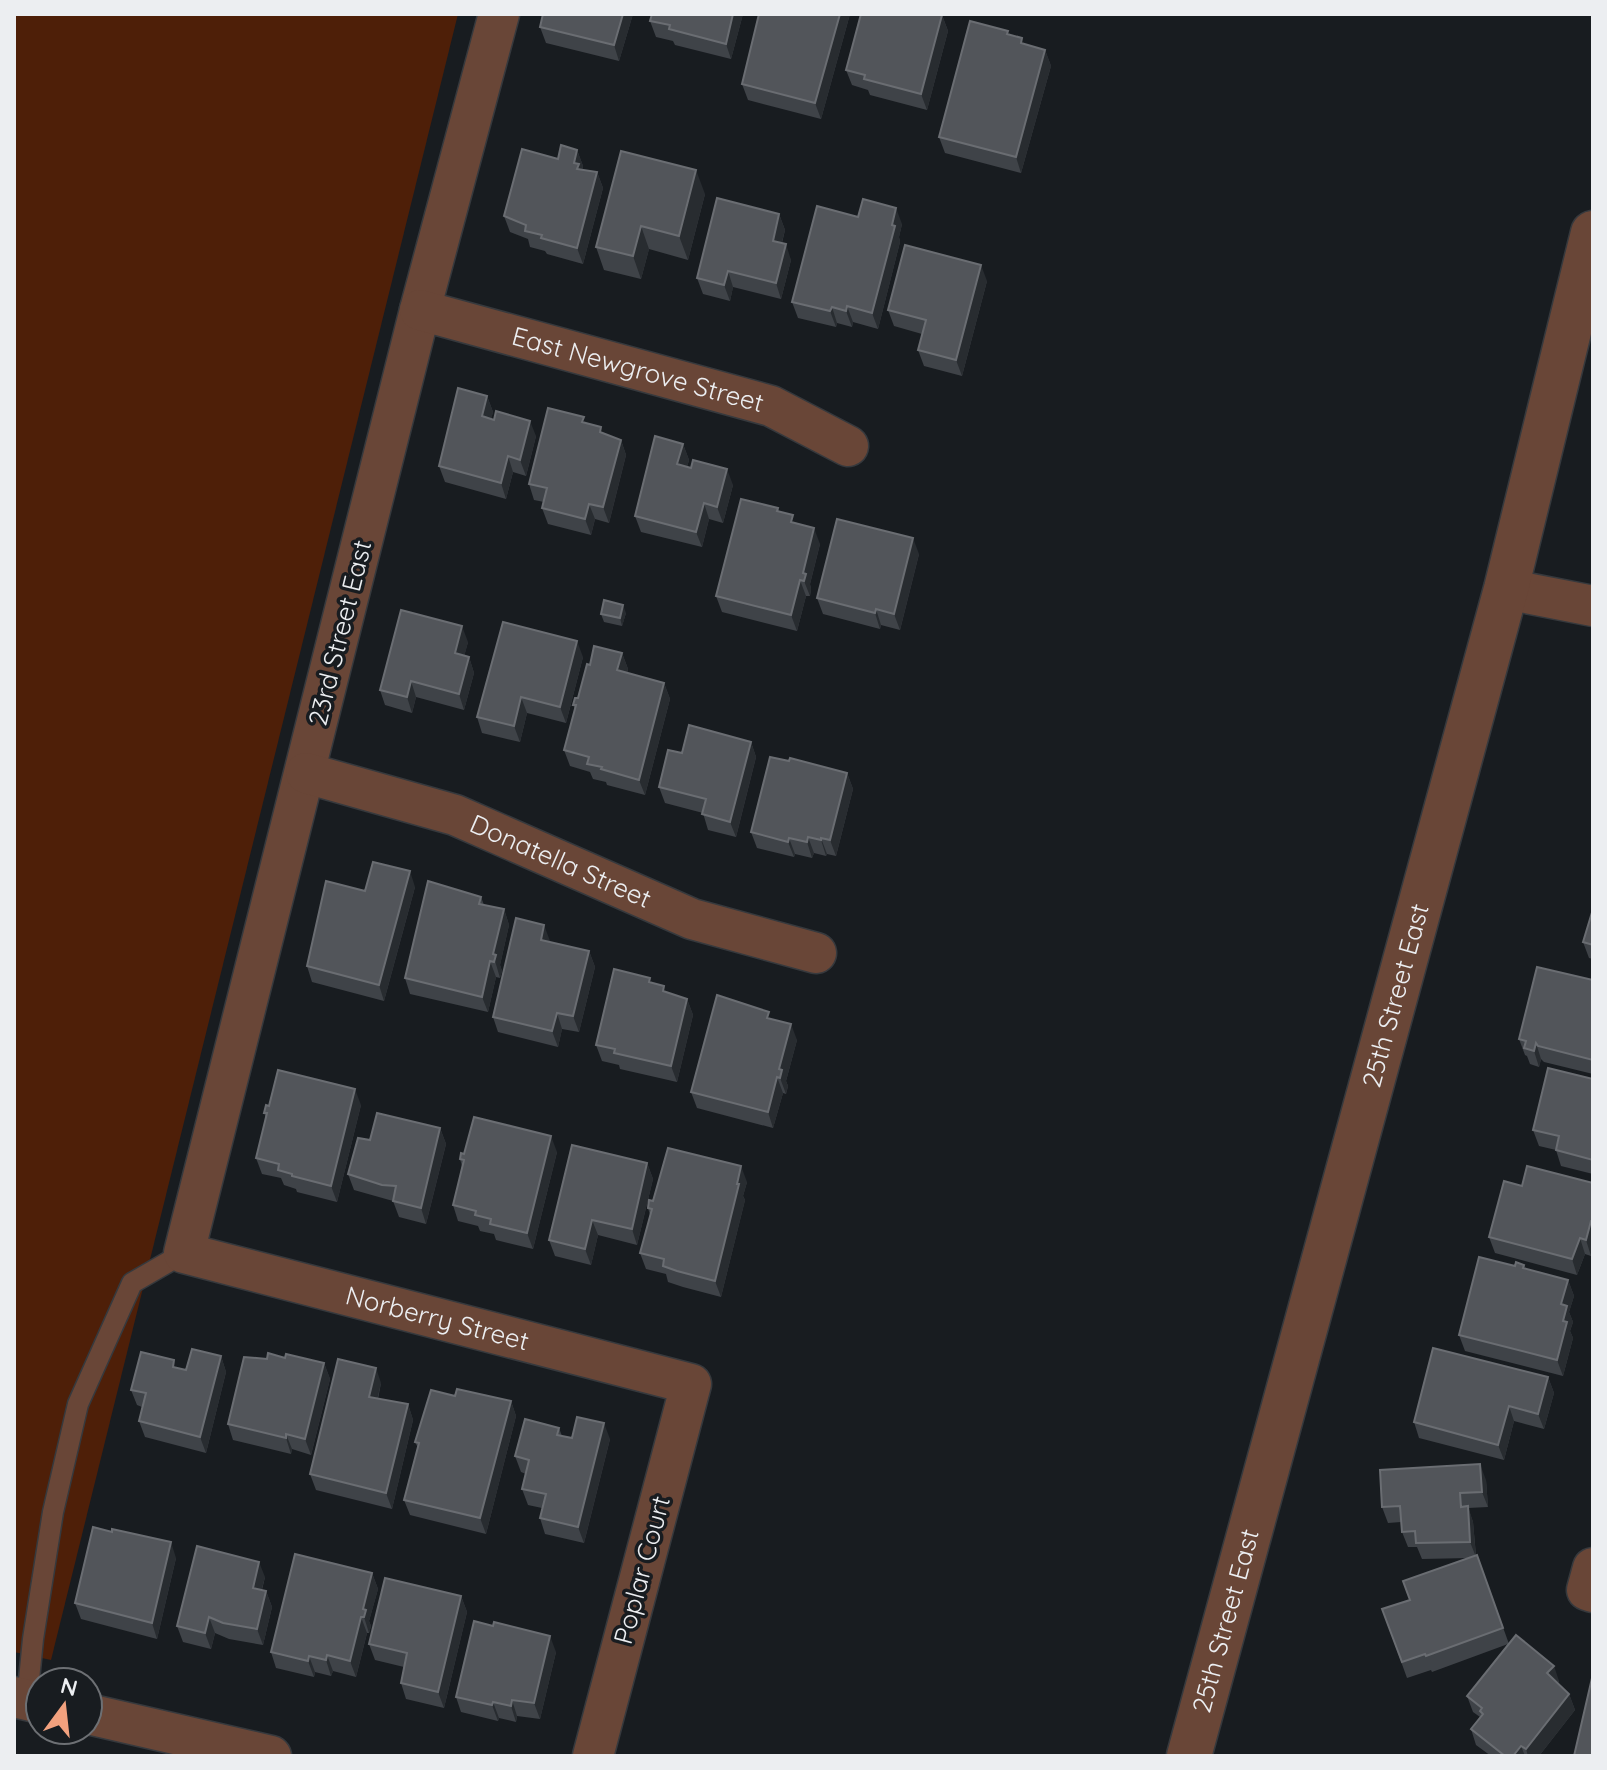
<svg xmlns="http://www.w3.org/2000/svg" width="1607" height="1770" viewBox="0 0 1607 1770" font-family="Quicksand,sans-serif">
<rect width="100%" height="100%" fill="#181c20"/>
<path fill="#4e1f08" d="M 14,14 L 458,14 L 51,1660 L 14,1652 Z"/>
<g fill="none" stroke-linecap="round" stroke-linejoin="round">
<g stroke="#36393d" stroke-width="23">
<path id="service" d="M 27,1700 L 33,1639 L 53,1512 L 78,1404 L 132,1283 L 184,1253"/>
</g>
<g stroke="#36393d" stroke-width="43">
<g id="minor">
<path id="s1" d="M 499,14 L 420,310 L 184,1253 L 691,1384 L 593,1756"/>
<path id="s2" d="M 420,310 L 771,406 L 848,446"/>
<path d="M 1506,589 L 1593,606"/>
<path id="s3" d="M 306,773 L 455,815 L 692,919 L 816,953"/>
<path d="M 1593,1568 L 1587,1590 L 1593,1592"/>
<path d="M 14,1697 L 40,1703"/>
<path d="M 88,1714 L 271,1756"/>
</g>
</g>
<g stroke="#36393d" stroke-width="47">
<g id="tertiary">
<path id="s4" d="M 1189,1756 L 1506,589 L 1593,233"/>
</g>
</g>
<use href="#service" stroke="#694637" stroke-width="20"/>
<use href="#minor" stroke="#694637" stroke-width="40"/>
<use href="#tertiary" stroke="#694637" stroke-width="44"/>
</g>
<g fill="#3f4348">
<path d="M 633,14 L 619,61 L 546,43 L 540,27 Z"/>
<path d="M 652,14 L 743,14 L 731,59 L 675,45 L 673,41 L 656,37 L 650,21 Z"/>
<path d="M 850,14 L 821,119 L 748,100 L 742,84 Z"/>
<path d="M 942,15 L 948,31 L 927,110 L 870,95 L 868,90 L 852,85 L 846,70 Z"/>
<path d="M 1009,35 L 1024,44 L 1045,50 L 1051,66 L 1021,173 L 945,153 L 939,137 Z"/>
<path d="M 577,150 L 583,166 L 582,170 L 597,172 L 603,188 L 583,264 L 547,254 L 545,251 L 530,247 L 528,239 L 510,232 L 504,216 L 558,159 Z"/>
<path d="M 705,194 L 688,260 L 649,249 L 641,279 L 604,270 L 596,247 Z"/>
<path d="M 779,214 L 785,230 L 782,243 L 791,260 L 781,299 L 733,287 L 730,301 L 703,294 L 697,278 Z"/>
<path d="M 858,217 L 902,224 L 899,237 L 900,242 L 878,329 L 853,322 L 852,327 L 837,323 L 836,327 L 798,318 L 792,302 Z"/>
<path d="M 987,281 L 962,376 L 924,366 L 918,350 L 922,334 L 894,326 L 888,310 Z"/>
<path d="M 487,396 L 493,412 L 491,419 L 536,436 L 526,476 L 513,472 L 506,499 L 445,482 L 439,466 Z"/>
<path d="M 586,423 L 603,433 L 621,440 L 626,455 L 609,523 L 595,519 L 591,535 L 548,524 L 542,508 L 544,502 L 534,500 L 529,484 Z"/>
<path d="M 683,444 L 689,460 L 687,467 L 733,485 L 723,523 L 709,519 L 702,547 L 641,532 L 635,516 Z"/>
<path d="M 778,508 L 779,511 L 820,544 L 810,584 L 811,589 L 810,596 L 806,596 L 797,631 L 722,612 L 716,596 Z"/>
<path d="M 919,554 L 900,630 L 881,625 L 880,629 L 823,614 L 817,598 Z"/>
<path d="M 626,613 L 622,626 L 604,622 L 601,614 Z"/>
<path d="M 468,642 L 464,656 L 469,657 L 474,673 L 464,710 L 416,697 L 412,713 L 385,705 L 380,690 Z"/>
<path d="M 622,653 L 628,669 L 627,673 L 664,683 L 670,699 L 645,795 L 607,785 L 606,782 L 593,779 L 590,772 L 570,766 L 564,750 L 575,709 L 573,705 L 578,698 L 590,665 Z"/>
<path d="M 583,657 L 566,723 L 527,713 L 520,742 L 482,733 L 477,717 Z"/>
<path d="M 751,742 L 756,757 L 736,837 L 708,830 L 703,813 L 665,803 L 659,787 L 682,753 Z"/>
<path d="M 847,773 L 853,789 L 836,856 L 827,854 L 826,856 L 814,853 L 812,858 L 795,854 L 794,857 L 757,848 L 751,832 Z"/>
<path d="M 415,887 L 384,1001 L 312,982 L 307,966 L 365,891 Z"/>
<path d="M 481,897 L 484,905 L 504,909 L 509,925 L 500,965 L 502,971 L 500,978 L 496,977 L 488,1012 L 410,994 L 405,978 Z"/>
<path d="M 1593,909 L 1593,959 L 1589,958 L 1583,942 Z"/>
<path d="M 550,942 L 589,951 L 595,967 L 579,1032 L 562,1029 L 558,1047 L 498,1032 L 493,1017 Z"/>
<path d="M 1593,980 L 1593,1074 L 1544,1062 L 1541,1059 L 1539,1067 L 1530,1064 L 1527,1056 L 1525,1055 L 1519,1039 Z"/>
<path d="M 652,983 L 666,992 L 687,999 L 693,1015 L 677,1082 L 620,1069 L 619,1065 L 602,1061 L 596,1045 Z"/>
<path d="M 771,1019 L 797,1040 L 786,1081 L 788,1086 L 786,1094 L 783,1093 L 773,1128 L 697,1108 L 691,1092 Z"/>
<path d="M 1593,1079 L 1593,1174 L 1561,1166 L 1556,1150 L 1539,1146 L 1533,1130 Z"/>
<path d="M 361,1105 L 337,1202 L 297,1192 L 296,1189 L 284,1185 L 281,1178 L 262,1174 L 256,1158 L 266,1118 L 264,1113 L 269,1106 Z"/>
<path d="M 440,1128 L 446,1144 L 426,1224 L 399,1217 L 393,1201 L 354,1190 L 348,1174 Z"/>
<path d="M 557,1152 L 533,1249 L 496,1240 L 494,1234 L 480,1231 L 478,1226 L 458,1221 L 453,1205 L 462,1166 L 460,1159 L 464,1154 Z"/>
<path d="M 647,1163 L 653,1179 L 637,1245 L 598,1235 L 591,1265 L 555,1256 L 549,1240 Z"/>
<path d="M 747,1182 L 743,1196 L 745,1200 L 721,1297 L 683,1287 L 668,1282 L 666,1274 L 646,1269 L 640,1253 L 650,1215 L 648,1208 L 653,1201 Z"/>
<path d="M 1593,1183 L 1593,1249 L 1591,1256 L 1585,1254 L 1577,1275 L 1495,1253 L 1489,1237 L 1522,1186 Z"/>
<path d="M 1524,1265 L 1526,1269 L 1568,1280 L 1574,1296 L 1569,1312 L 1573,1322 L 1570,1331 L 1573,1338 L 1563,1376 L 1465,1351 L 1459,1335 L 1515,1266 Z"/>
<path d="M 221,1356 L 226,1372 L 206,1453 L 145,1437 L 139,1421 L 142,1407 L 137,1405 L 131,1390 L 177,1368 L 186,1370 Z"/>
<path d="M 285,1358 L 324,1363 L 330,1379 L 311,1455 L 292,1449 L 291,1454 L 233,1440 L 228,1424 L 267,1359 Z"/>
<path d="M 1548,1377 L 1554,1393 L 1544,1429 L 1514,1421 L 1504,1460 L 1419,1438 L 1414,1422 Z"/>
<path d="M 381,1383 L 378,1399 L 408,1404 L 413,1420 L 392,1509 L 316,1490 L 310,1474 Z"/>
<path d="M 455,1396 L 511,1401 L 516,1416 L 486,1534 L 410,1515 L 404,1500 L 418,1448 L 415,1442 Z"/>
<path d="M 559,1428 L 562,1436 L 572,1438 L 610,1439 L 584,1543 L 545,1534 L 540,1518 L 542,1508 L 528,1505 L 522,1489 L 526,1474 L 521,1472 L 515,1456 Z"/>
<path d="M 1486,1480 L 1488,1507 L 1468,1508 L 1473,1522 L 1476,1555 L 1477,1555 L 1509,1644 L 1559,1681 L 1558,1683 L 1569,1694 L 1575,1710 L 1539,1756 L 1491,1756 L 1476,1745 L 1471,1729 L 1480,1717 L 1473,1712 L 1467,1696 L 1508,1644 L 1432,1672 L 1431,1670 L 1407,1678 L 1382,1609 L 1410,1600 L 1469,1558 L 1422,1559 L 1417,1547 L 1408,1547 L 1402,1532 L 1401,1522 L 1388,1523 L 1382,1507 Z"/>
<path d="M 176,1558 L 157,1639 L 81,1619 L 75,1603 Z"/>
<path d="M 372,1573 L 378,1589 L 369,1621 L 371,1626 L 369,1633 L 367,1633 L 356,1677 L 333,1671 L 331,1676 L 315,1672 L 314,1677 L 276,1668 L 271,1652 Z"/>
<path d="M 265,1577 L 262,1590 L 266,1591 L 272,1607 L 263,1645 L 229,1639 L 215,1633 L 211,1649 L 183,1642 L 177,1626 Z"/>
<path d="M 461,1596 L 467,1612 L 444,1708 L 406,1699 L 401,1683 L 404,1667 L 375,1660 L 369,1644 Z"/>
<path d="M 556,1652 L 540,1719 L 517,1716 L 516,1722 L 499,1718 L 498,1721 L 461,1712 L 456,1697 Z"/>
</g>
<g fill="#282c30">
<path d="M 623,14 L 633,14 L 619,61 L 614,45 Z"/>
<path d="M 733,14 L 743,14 L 731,59 L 726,44 Z"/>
<path d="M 840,14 L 850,14 L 821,119 L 815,103 Z"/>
<path d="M 942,15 L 948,31 L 927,110 L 921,94 Z"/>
<path d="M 1045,50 L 1051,66 L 1021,173 L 1016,157 Z"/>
<path d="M 577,150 L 583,166 L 581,172 L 584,180 L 574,163 Z"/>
<path d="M 696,170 L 705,194 L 688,260 L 679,236 Z"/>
<path d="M 597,172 L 603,188 L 583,264 L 577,248 Z"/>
<path d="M 896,208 L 902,224 L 899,237 L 900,242 L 878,329 L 872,313 Z"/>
<path d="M 779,214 L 785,230 L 778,257 L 773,241 Z"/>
<path d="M 641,226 L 649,249 L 641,279 L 633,256 Z"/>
<path d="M 786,244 L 791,260 L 781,299 L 776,283 Z"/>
<path d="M 981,265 L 987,281 L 962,376 L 956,360 Z"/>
<path d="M 728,271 L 733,287 L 730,301 L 724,285 Z"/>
<path d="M 847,306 L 853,322 L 852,327 L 846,311 Z"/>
<path d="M 832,307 L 837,323 L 836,327 L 830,311 Z"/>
<path d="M 487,396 L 493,412 L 488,432 L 482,416 Z"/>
<path d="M 530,421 L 536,436 L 526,476 L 520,460 Z"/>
<path d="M 621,440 L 626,455 L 609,523 L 603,507 Z"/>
<path d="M 683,444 L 689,460 L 683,480 L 677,464 Z"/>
<path d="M 508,456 L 513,472 L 506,499 L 501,483 Z"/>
<path d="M 727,469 L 733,485 L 723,523 L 717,507 Z"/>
<path d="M 704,503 L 709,519 L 702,547 L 696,532 Z"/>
<path d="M 589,504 L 595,519 L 591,535 L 585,519 Z"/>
<path d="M 814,528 L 820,544 L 810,584 L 811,589 L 810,596 L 804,581 L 803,573 Z"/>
<path d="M 913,538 L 919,554 L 900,630 L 894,614 Z"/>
<path d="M 800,580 L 806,596 L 797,631 L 791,615 Z"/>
<path d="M 623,605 L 626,613 L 622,626 L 620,618 Z"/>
<path d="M 876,609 L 881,625 L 880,629 L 875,613 Z"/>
<path d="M 462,626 L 468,642 L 461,669 L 455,653 Z"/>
<path d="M 577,641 L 583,657 L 566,723 L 560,707 Z"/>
<path d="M 622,653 L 628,669 L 623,686 L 617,670 Z"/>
<path d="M 469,657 L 474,673 L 464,710 L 459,694 Z"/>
<path d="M 411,681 L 416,697 L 412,713 L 407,697 Z"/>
<path d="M 664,683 L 670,699 L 645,795 L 639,780 Z"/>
<path d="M 521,697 L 527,713 L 520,742 L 514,726 Z"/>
<path d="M 751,742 L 756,757 L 736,837 L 730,822 Z"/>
<path d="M 847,773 L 853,789 L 836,856 L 830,840 Z"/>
<path d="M 808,837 L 814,853 L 812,858 L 807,842 Z"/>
<path d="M 789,838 L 795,854 L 794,857 L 788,842 Z"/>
<path d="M 821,838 L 827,854 L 826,856 L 821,840 Z"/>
<path d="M 410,871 L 415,887 L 384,1001 L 379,985 Z"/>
<path d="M 504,909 L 509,925 L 500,965 L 502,971 L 500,978 L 493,954 Z"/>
<path d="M 544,925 L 550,941 L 547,955 L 541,940 Z"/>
<path d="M 589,951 L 595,967 L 579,1032 L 573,1016 Z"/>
<path d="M 490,961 L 496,977 L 488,1012 L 482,997 Z"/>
<path d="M 687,999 L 693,1015 L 677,1082 L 671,1066 Z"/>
<path d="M 557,1013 L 562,1029 L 558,1047 L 552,1031 Z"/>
<path d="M 791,1024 L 797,1040 L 786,1081 L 788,1086 L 786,1094 L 780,1078 L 779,1069 Z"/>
<path d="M 1536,1043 L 1541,1059 L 1539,1067 L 1534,1051 Z"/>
<path d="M 777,1077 L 783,1093 L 773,1128 L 768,1112 Z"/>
<path d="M 355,1089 L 361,1105 L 337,1202 L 331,1186 Z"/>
<path d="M 440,1128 L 446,1144 L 426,1224 L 421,1208 Z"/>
<path d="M 551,1136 L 557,1152 L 533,1249 L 527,1233 Z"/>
<path d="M 647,1163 L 653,1179 L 637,1245 L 632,1229 Z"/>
<path d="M 741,1166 L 747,1182 L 743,1196 L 745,1200 L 721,1297 L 715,1281 Z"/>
<path d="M 592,1220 L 598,1235 L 591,1265 L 585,1249 Z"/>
<path d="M 1591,1221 L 1593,1227 L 1593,1249 L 1591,1256 L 1586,1240 Z"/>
<path d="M 1580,1238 L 1585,1254 L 1577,1275 L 1572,1259 Z"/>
<path d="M 1568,1280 L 1574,1296 L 1569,1312 L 1573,1322 L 1570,1331 L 1573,1338 L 1563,1376 L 1557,1360 L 1563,1321 L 1561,1304 Z"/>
<path d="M 221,1356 L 226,1372 L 206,1453 L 200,1437 Z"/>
<path d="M 324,1363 L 330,1379 L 311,1455 L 305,1439 Z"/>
<path d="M 376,1368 L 381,1383 L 374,1413 L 369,1397 Z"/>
<path d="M 1548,1377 L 1554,1393 L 1544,1429 L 1538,1414 Z"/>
<path d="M 511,1401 L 516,1416 L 486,1534 L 480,1518 Z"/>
<path d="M 408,1404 L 413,1420 L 392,1509 L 386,1493 Z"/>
<path d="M 1509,1406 L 1514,1421 L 1504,1460 L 1498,1445 Z"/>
<path d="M 604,1423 L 610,1439 L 584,1543 L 578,1527 Z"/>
<path d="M 286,1434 L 292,1449 L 291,1454 L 286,1438 Z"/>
<path d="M 1480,1464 L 1486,1480 L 1488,1507 L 1482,1492 Z"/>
<path d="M 1468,1506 L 1473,1522 L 1476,1557 L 1470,1542 Z"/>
<path d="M 171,1542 L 176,1558 L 157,1639 L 152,1623 Z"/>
<path d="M 259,1562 L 265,1577 L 258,1603 L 253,1588 Z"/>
<path d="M 372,1573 L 378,1589 L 369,1621 L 371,1626 L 369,1633 L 364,1617 L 363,1609 Z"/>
<path d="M 266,1591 L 272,1607 L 263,1645 L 257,1629 Z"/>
<path d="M 461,1596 L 467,1612 L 444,1708 L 438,1692 Z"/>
<path d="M 209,1617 L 215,1633 L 211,1649 L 205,1633 Z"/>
<path d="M 361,1617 L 367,1633 L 356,1677 L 350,1661 Z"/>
<path d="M 550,1636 L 556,1652 L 540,1719 L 534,1703 Z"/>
<path d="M 327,1655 L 333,1671 L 331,1676 L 326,1660 Z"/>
<path d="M 309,1656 L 315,1672 L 314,1677 L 308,1661 Z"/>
<path d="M 1554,1666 L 1559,1681 L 1553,1689 L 1547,1673 Z"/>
<path d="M 1569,1694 L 1575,1710 L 1539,1756 L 1528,1756 L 1526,1749 Z"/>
<path d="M 512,1700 L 517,1716 L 516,1722 L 511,1706 Z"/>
<path d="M 493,1702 L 499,1718 L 498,1721 L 492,1705 Z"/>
<path d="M 1521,1746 L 1525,1756 L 1513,1756 Z"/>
</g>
<g fill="#52555a" stroke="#6a6d72" stroke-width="2">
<path d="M 543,14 L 623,14 L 614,45 L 540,27 Z"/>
<path d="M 652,14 L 733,14 L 726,44 L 669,29 L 670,25 L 650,21 Z"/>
<path d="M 759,14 L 840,14 L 815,103 L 742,84 Z"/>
<path d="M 861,14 L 942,15 L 921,94 L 864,79 L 865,75 L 846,70 Z"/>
<path d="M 970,21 L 1008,31 L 1007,34 L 1022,38 L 1021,43 L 1045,50 L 1016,157 L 939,137 Z"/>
<path d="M 561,145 L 577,150 L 574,163 L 579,164 L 577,169 L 597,172 L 577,248 L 541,238 L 542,235 L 525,231 L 526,225 L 504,216 L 522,149 L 558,159 Z"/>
<path d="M 621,151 L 696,170 L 679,236 L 641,226 L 633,256 L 596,247 Z"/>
<path d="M 717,198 L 779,214 L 773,241 L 786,244 L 776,283 L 728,271 L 724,285 L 697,278 Z"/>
<path d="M 863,199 L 896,208 L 892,225 L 895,226 L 872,313 L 847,306 L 846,311 L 832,307 L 830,311 L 792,302 L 817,206 L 858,217 Z"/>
<path d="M 905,245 L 981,265 L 956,360 L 918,350 L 926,320 L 888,310 Z"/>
<path d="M 458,388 L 487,396 L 482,416 L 494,420 L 496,411 L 530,421 L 520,460 L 508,456 L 501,483 L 439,466 Z"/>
<path d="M 548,408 L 584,417 L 582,422 L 601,427 L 600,432 L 621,440 L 603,507 L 589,504 L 585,519 L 542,508 L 547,488 L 529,484 Z"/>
<path d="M 655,436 L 683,444 L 677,464 L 691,468 L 693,460 L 727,469 L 717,507 L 704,503 L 696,532 L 635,516 Z"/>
<path d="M 741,499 L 778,508 L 777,511 L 793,515 L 791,522 L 814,528 L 803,573 L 806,574 L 804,581 L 800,580 L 791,615 L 716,596 Z"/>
<path d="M 837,519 L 913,538 L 894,614 L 876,609 L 875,613 L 817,598 Z"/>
<path d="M 604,600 L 623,605 L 620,618 L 601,614 Z"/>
<path d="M 401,610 L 462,626 L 455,653 L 469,657 L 459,694 L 411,681 L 407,697 L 380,690 Z"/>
<path d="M 503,622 L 577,641 L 560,707 L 521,697 L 514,726 L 477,717 Z"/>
<path d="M 594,646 L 622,653 L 617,670 L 664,683 L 639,780 L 601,769 L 602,767 L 587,764 L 589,757 L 564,750 L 576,705 L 573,705 L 575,698 L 578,698 L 587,664 L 590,665 Z"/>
<path d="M 689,725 L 751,742 L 730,822 L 702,814 L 706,799 L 659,787 L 668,750 L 682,753 Z"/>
<path d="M 770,757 L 789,761 L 790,758 L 847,773 L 830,840 L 821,838 L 821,840 L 808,837 L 807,842 L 789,838 L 788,842 L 751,832 Z"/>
<path d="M 373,862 L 410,871 L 379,985 L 307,966 L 326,881 L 365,891 Z"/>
<path d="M 428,881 L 481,897 L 479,904 L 504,909 L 493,954 L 496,955 L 494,962 L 490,961 L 482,997 L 405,978 Z"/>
<path d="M 1593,909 L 1593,945 L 1583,942 Z"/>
<path d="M 516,918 L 544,925 L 541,940 L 589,951 L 573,1016 L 557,1013 L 552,1031 L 493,1017 Z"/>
<path d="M 1537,967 L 1593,980 L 1593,1060 L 1538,1046 L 1536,1043 L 1534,1051 L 1524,1048 L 1526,1041 L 1519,1039 Z"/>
<path d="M 614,969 L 650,978 L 649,982 L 664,986 L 663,991 L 687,999 L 671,1066 L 614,1053 L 615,1049 L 596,1045 Z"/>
<path d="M 717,995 L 769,1012 L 767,1018 L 791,1024 L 779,1069 L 782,1070 L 780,1078 L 777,1077 L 768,1112 L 691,1092 Z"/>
<path d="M 1548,1068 L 1593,1079 L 1593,1160 L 1556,1150 L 1559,1136 L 1533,1130 Z"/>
<path d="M 278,1070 L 355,1089 L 331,1186 L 292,1176 L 292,1174 L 278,1170 L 279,1164 L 256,1158 L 267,1113 L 264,1113 L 266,1105 L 269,1106 Z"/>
<path d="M 377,1113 L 440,1128 L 421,1208 L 393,1201 L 396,1186 L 382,1185 L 348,1174 L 358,1138 L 370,1140 Z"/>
<path d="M 474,1117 L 551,1136 L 527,1233 L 490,1224 L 491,1219 L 475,1215 L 476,1211 L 453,1205 L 464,1160 L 460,1159 L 461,1153 L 464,1154 Z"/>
<path d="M 572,1145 L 647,1163 L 632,1229 L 592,1220 L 585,1249 L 549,1240 Z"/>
<path d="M 668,1148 L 741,1166 L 737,1184 L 739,1184 L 715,1281 L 677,1271 L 663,1266 L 664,1259 L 640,1253 L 652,1209 L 648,1208 L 649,1200 L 653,1201 Z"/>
<path d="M 1527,1166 L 1593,1183 L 1593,1221 L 1591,1221 L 1586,1240 L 1580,1238 L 1572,1259 L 1489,1237 L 1504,1181 L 1522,1186 Z"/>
<path d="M 1479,1257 L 1515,1266 L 1516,1262 L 1524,1265 L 1523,1268 L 1568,1280 L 1561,1304 L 1567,1306 L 1563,1321 L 1567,1322 L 1557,1360 L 1459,1335 Z"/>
<path d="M 1433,1348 L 1548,1377 L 1538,1414 L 1509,1406 L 1498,1445 L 1414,1422 Z"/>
<path d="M 192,1349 L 221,1356 L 200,1437 L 139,1421 L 146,1393 L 131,1390 L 141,1352 L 174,1360 L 173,1367 L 186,1370 Z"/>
<path d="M 268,1353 L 285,1358 L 286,1354 L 324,1363 L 305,1439 L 286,1434 L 286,1438 L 228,1424 L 244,1357 L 267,1359 Z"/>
<path d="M 338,1359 L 376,1368 L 369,1397 L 408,1404 L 386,1493 L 310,1474 Z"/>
<path d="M 457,1389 L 511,1401 L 480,1518 L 404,1500 L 419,1443 L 415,1442 L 431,1390 L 455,1396 Z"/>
<path d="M 577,1417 L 604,1423 L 578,1527 L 540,1518 L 546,1494 L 522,1489 L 529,1460 L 515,1456 L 525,1419 L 559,1428 L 557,1435 L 572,1438 Z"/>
<path d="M 1480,1464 L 1482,1492 L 1460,1493 L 1461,1507 L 1468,1506 L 1470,1542 L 1416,1543 L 1415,1531 L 1402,1532 L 1400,1506 L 1382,1507 L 1380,1470 Z"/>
<path d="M 93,1527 L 112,1532 L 112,1529 L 171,1542 L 152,1623 L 75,1603 Z"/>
<path d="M 197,1546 L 259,1562 L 253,1588 L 266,1591 L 257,1629 L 223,1623 L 209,1617 L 205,1633 L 177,1626 Z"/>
<path d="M 295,1554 L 372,1573 L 363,1609 L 366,1610 L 364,1617 L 361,1617 L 350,1661 L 327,1655 L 326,1660 L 309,1656 L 308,1661 L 271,1652 Z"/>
<path d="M 1477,1555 L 1503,1628 L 1426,1656 L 1425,1654 L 1402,1662 L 1382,1609 L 1410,1600 L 1403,1581 Z"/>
<path d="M 385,1578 L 461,1596 L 438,1692 L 401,1683 L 407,1653 L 369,1644 Z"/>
<path d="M 474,1621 L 493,1626 L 494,1622 L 550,1636 L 534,1703 L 512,1700 L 511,1706 L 493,1702 L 492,1705 L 456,1697 Z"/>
<path d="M 1516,1635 L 1554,1666 L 1547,1673 L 1569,1694 L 1526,1749 L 1521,1746 L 1513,1756 L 1505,1756 L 1471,1729 L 1483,1714 L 1480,1711 L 1482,1708 L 1467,1696 Z"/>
<path d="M 1592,1678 L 1593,1679 L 1593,1756 L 1574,1756 Z"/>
</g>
<g text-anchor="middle" stroke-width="7" stroke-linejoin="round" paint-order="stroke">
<g font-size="26" fill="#eceef1" stroke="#181c20">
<text dy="9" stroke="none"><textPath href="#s2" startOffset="226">East Newgrove Street</textPath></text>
<text transform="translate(340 633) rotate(-76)" y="9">23rd Street East</text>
<text dy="9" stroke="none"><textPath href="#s3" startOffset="270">Donatella Street</textPath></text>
<text dy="9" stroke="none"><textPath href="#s4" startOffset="788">25th Street East</textPath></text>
<text dy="9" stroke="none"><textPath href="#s1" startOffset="1540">Norberry Street</textPath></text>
<text transform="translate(642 1570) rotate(-75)" y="9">Poplar Court</text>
<text dy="9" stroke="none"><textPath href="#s4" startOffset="140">25th Street East</textPath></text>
</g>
</g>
<rect width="1607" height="1770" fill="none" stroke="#eceef1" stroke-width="32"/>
<g transform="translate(64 1706) rotate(15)"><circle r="38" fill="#181c20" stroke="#6d7074" stroke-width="2"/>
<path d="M0-6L14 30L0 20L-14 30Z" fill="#f2a17e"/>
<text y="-12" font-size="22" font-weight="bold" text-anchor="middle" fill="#eceef1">N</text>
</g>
</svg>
